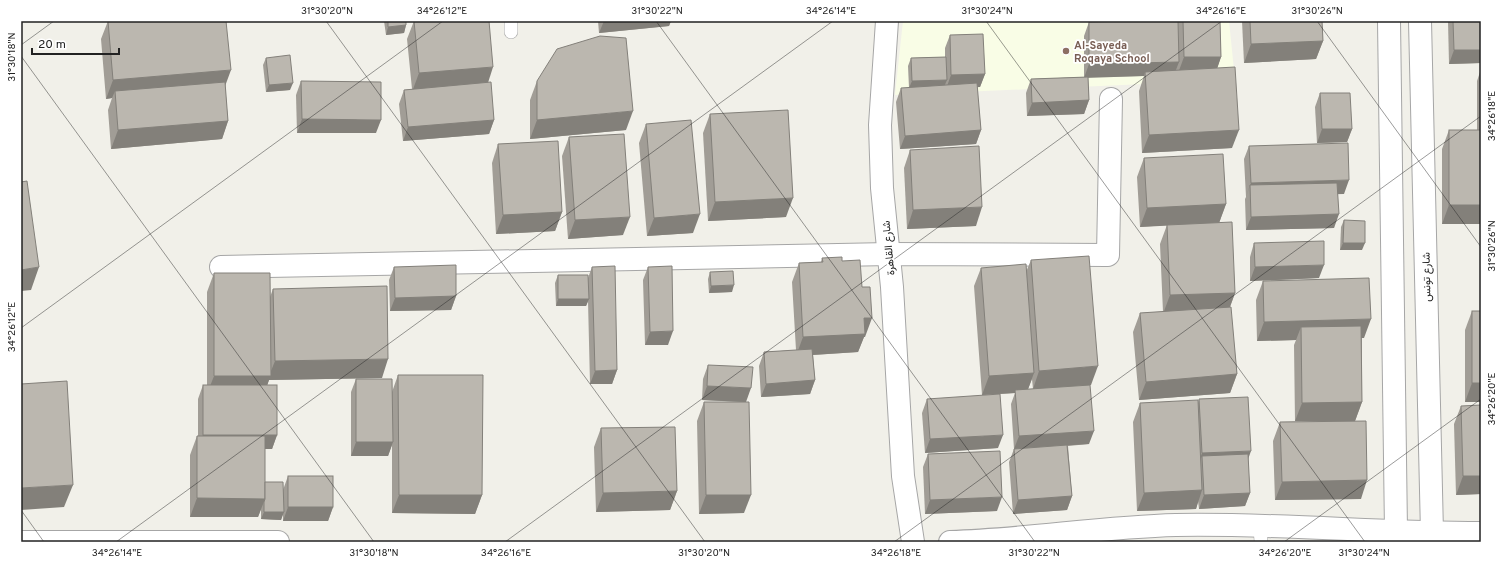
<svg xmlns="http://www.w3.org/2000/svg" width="1502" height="563" viewBox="0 0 1502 563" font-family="Overpass,Vazirmatn,sans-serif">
<rect width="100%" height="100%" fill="#f1f0e9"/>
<path fill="#f9fde6" d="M 903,21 L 1229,21 L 1235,80 L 895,95 Z"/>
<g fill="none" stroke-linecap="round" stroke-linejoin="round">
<g stroke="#a6a6a6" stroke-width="14">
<g id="service">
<path d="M 511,21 L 511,32"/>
<path d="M 1260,525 L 1261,542"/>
</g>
</g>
<g stroke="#a6a6a6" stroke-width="24">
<g id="minor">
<path d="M 887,21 L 880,125 L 882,188 L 892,287 L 903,476 L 913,542"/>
<path d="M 1389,21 L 1396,531"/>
<path d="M 1420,21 L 1432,533"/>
<path d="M 221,267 L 889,254 L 1108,255 L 1111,99"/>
<path d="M 21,542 L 278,542"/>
<path d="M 950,542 C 1025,540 1100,527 1176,525 C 1278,523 1379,533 1481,533"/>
</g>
</g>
<use href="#service" stroke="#fff" stroke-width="13"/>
<use href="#minor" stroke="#fff" stroke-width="22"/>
</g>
<g fill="#a19d96" fill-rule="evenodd">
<path d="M 96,21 L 226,21 L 225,84 L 228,121 L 222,139 L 111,149 L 108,110 L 112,98 L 106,99 L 101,39 L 108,21 L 97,22 Z"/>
<path d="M 384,21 L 406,21 L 406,25 L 404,33 L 386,35 Z"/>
<path d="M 414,21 L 489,21 L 488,83 L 494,120 L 489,134 L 403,141 L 399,104 L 404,90 L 412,89 L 407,39 Z"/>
<path d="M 598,21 L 671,21 L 669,26 L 599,33 Z"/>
<path d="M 1129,21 L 1220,21 L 1221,57 L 1217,68 L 1232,148 L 1142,153 L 1139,91 L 1144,76 L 1088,77 L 1089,100 L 1084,114 L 1027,116 L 1026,93 L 1031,79 L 1084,77 L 1084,36 L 1089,22 Z"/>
<path d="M 1242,21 L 1322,21 L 1323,41 L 1316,59 L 1244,63 Z"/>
<path d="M 1448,21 L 1481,21 L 1481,63 L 1449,64 Z"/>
<path d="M 950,35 L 985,74 L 980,87 L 977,87 L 981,130 L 976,144 L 900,149 L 896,102 L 901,88 L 909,88 L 908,66 L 911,58 L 945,57 L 945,48 Z"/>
<path d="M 266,58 L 290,90 L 266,92 L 263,65 Z"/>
<path d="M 1481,69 L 1481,224 L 1442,224 L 1442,149 L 1449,130 L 1477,130 L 1477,81 Z"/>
<path d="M 301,81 L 376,133 L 297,133 L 296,95 Z"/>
<path d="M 537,81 L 626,130 L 530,139 L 530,100 Z"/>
<path d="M 1320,93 L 1352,129 L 1347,142 L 1317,143 L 1315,107 Z"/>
<path d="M 710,114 L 786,217 L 708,221 L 703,133 Z"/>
<path d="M 646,124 L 693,233 L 647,236 L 639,143 Z"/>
<path d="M 569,137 L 623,235 L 568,239 L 562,156 Z"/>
<path d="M 498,144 L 562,212 L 555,231 L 496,234 L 492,163 Z"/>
<path d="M 1249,146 L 1344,194 L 1338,194 L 1334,228 L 1246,230 L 1245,199 L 1246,197 L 1244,159 Z"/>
<path d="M 910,150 L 976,226 L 907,229 L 904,168 Z"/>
<path d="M 1144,158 L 1226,204 L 1219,223 L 1189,224 L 1235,293 L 1230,307 L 1237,374 L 1230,393 L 1139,400 L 1133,332 L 1140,313 L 1163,312 L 1160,244 L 1167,225 L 1140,227 L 1137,177 Z"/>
<path d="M 1344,220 L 1362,250 L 1340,250 L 1341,227 Z"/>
<path d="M 1254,243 L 1319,278 L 1250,281 L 1250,257 Z"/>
<path d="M 822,258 L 842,261 L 865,337 L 864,337 L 858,352 L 813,355 L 815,380 L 810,394 L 761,397 L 759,366 L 764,352 L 796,350 L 792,282 L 799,263 L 821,262 Z"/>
<path d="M 1031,260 L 1091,385 L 1090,385 L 1089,444 L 1068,446 L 1072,496 L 1067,510 L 1013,514 L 1009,462 L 1014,449 L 1011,404 L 1015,393 L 982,395 L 974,286 L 981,268 L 1026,272 ZM 1032,379 L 1033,389 L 1028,389 Z"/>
<path d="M 394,267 L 456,296 L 451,310 L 390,311 L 389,280 Z"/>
<path d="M 592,267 L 617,370 L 612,384 L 590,384 L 588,301 L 586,306 L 556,306 L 555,283 L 558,275 L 588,278 Z"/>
<path d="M 648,267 L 668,345 L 645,345 L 643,280 Z"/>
<path d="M 710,272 L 732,292 L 709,293 L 708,279 Z"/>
<path d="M 214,273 L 270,297 L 273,289 L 382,378 L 269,380 L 267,385 L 277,435 L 272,449 L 265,449 L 265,482 L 283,490 L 288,476 L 333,507 L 328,521 L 283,521 L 283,513 L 281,520 L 261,519 L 261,509 L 258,517 L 190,517 L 190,455 L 197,436 L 198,436 L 198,399 L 203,385 L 207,385 L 207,292 Z"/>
<path d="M 1263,281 L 1364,338 L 1362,338 L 1362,402 L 1355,421 L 1361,499 L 1275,500 L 1273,441 L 1280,422 L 1343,421 L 1295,421 L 1294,345 L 1296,340 L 1257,341 L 1256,300 Z"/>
<path d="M 1472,311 L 1481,402 L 1465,402 L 1465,330 Z"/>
<path d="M 708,365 L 746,402 L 744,513 L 699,514 L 697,421 L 704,402 L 741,402 L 702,400 L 703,379 Z"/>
<path d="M 398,375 L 482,495 L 475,514 L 392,513 L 392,445 L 388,456 L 351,456 L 351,392 L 356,379 L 392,392 Z"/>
<path d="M 927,399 L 998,448 L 925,453 L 922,413 Z"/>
<path d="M 1199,399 L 1248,458 L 1250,493 L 1245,506 L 1199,509 L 1198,501 L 1196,509 L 1137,511 L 1133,422 L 1140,403 L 1198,403 Z"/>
<path d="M 1461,406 L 1481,494 L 1456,495 L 1454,424 Z"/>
<path d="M 601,428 L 677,491 L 670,510 L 596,512 L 594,447 Z"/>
<path d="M 928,454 L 997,511 L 925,514 L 923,467 Z"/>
</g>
<g fill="#83807a">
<path d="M 97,21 L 109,21 L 97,22 Z"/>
<path d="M 604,21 L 671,21 L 669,26 L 599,33 Z"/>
<path d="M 406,25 L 404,33 L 386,35 L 388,27 Z"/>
<path d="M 1323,41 L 1316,59 L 1244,63 L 1251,44 Z"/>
<path d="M 1454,50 L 1481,50 L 1481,63 L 1449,64 Z"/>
<path d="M 1184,57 L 1221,57 L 1215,75 L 1177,76 Z"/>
<path d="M 1179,62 L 1174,75 L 1145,72 L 1144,76 L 1084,78 L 1089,64 Z"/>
<path d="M 493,67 L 487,86 L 412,92 L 419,73 Z"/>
<path d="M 231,70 L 224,89 L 115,91 L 112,98 L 106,99 L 113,80 Z"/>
<path d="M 985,74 L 980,87 L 946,89 L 951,75 Z"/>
<path d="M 947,80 L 944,87 L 909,88 L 912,81 Z"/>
<path d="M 293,83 L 290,90 L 266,92 L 269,85 Z"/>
<path d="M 1089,100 L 1084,114 L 1027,116 L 1032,103 Z"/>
<path d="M 633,111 L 626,130 L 530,139 L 537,120 Z"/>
<path d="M 302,119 L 381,120 L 376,133 L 297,133 Z"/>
<path d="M 494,120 L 489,134 L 403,141 L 408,127 Z"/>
<path d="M 228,121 L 222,139 L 111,149 L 118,130 Z"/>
<path d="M 1322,129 L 1352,129 L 1347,142 L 1317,143 Z"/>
<path d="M 981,130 L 976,144 L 900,149 L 905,136 Z"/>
<path d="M 1239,130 L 1232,148 L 1142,153 L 1149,135 Z"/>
<path d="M 1349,180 L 1344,194 L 1250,196 L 1250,185 L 1246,197 L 1251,183 Z"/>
<path d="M 793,198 L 786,217 L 708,221 L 715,202 Z"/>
<path d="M 1226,204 L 1219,223 L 1140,227 L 1147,208 Z"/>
<path d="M 1449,205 L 1481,205 L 1481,224 L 1442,224 Z"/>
<path d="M 982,207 L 976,226 L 907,229 L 913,210 Z"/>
<path d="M 562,212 L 555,231 L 496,234 L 503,215 Z"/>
<path d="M 700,214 L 693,233 L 647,236 L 654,218 Z"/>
<path d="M 1339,214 L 1334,228 L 1246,230 L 1251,217 Z"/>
<path d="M 630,217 L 623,235 L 568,239 L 575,220 Z"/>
<path d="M 1343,243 L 1365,243 L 1362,250 L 1340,250 Z"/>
<path d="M 1324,265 L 1319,278 L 1250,281 L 1255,267 Z"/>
<path d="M 39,267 L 31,290 L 21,291 L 21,270 Z"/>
<path d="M 734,285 L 732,292 L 709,293 L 711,286 Z"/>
<path d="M 1235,293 L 1228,312 L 1163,314 L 1170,295 Z"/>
<path d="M 456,296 L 451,310 L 390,311 L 395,298 Z"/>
<path d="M 558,299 L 589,299 L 586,306 L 556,306 Z"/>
<path d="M 864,318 L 872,318 L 865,337 L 864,337 L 858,352 L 796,356 L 803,337 Z"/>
<path d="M 1371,319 L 1364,338 L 1301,339 L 1301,327 L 1296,340 L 1257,341 L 1264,322 Z"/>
<path d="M 673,331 L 668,345 L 645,345 L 650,332 Z"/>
<path d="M 388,359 L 382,378 L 269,380 L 264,395 L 207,394 L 214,376 L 269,376 L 275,361 Z"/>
<path d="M 1098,366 L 1091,385 L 1033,389 L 1039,371 Z"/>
<path d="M 617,370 L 612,384 L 590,384 L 595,371 Z"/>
<path d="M 1034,373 L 1027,392 L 1015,390 L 1015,393 L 982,395 L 989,376 Z"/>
<path d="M 1237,374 L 1230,393 L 1139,400 L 1146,382 Z"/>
<path d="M 815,380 L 810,394 L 761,397 L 766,384 Z"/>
<path d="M 1472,383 L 1481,383 L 1481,402 L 1465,402 Z"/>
<path d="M 707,386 L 751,388 L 746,402 L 702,400 Z"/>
<path d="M 1362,402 L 1355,421 L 1295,421 L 1302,403 Z"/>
<path d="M 1094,431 L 1089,444 L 1014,449 L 1019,436 Z"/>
<path d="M 203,435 L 277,435 L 272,449 L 198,449 Z"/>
<path d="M 1003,435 L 998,448 L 925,453 L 930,439 Z"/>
<path d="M 356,442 L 393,442 L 388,456 L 351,456 Z"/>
<path d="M 1251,451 L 1246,465 L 1202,456 L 1198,467 L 1197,467 L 1202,453 Z"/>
<path d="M 1463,476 L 1481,476 L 1481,494 L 1456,495 Z"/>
<path d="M 1367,480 L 1361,499 L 1275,500 L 1282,482 Z"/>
<path d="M 73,485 L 64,507 L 21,510 L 21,488 Z"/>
<path d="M 1202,490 L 1196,509 L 1137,511 L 1144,493 Z"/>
<path d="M 677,491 L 670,510 L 596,512 L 603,493 Z"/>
<path d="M 1250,493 L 1245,506 L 1199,509 L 1204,495 Z"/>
<path d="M 399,495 L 482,495 L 475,514 L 392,513 Z"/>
<path d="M 706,495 L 751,495 L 744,513 L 699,514 Z"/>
<path d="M 1072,496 L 1067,510 L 1013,514 L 1018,500 Z"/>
<path d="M 1002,497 L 997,511 L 925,514 L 930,500 Z"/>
<path d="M 197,498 L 265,499 L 258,517 L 190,517 Z"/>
<path d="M 288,507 L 333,507 L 328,521 L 283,521 Z"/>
<path d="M 264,512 L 284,512 L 281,520 L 261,519 Z"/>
</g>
<g fill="#bbb7af" stroke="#83807a">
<path d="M 108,21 L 226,21 L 231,70 L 113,80 Z"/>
<path d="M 388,21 L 406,21 L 406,25 L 388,27 Z"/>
<path d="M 414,21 L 489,21 L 493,67 L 419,73 Z"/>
<path d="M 1129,21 L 1178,21 L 1179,62 L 1089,64 L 1089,22 Z"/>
<path d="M 1183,21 L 1220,21 L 1221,57 L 1184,57 Z"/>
<path d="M 1250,21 L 1322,21 L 1323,41 L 1251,44 Z"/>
<path d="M 1453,21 L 1481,21 L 1481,50 L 1454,50 Z"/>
<path d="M 983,34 L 985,74 L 951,75 L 950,35 Z"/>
<path d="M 600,36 L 626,38 L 633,111 L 537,120 L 537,81 L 557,49 Z"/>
<path d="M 290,55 L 293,83 L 269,85 L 266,58 Z"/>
<path d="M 946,57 L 947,80 L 912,81 L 911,58 Z"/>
<path d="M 1235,67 L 1239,130 L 1149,135 L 1145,72 Z"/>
<path d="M 1088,77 L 1089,100 L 1032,103 L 1031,79 Z"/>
<path d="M 301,81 L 381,82 L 381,120 L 302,119 Z"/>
<path d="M 225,82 L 228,121 L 118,130 L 115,91 Z"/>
<path d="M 491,82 L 494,120 L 408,127 L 404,90 Z"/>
<path d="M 977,83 L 981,130 L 905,136 L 901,88 Z"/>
<path d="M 1320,93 L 1350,93 L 1352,129 L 1322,129 Z"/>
<path d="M 788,110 L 793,198 L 715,202 L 710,114 Z"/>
<path d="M 691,120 L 700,214 L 654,218 L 646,124 Z"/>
<rect x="1449" y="130" width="32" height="75"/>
<path d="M 624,134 L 630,217 L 575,220 L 569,137 Z"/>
<path d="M 558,141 L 562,212 L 503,215 L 498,144 Z"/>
<path d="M 1348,143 L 1349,180 L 1251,183 L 1249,146 Z"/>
<path d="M 979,146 L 982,207 L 913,210 L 910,150 Z"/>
<path d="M 1223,154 L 1226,204 L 1147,208 L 1144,158 Z"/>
<path d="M 27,181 L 39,267 L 21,270 L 21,182 Z"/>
<path d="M 1337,183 L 1339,214 L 1251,217 L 1250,185 Z"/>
<path d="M 1344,220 L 1365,221 L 1365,243 L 1343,243 Z"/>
<path d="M 1232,222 L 1235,293 L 1170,295 L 1167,225 Z"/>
<path d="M 1324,241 L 1324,265 L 1255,267 L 1254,243 Z"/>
<path d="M 1089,256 L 1098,366 L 1039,371 L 1031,260 Z"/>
<path d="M 842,257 L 842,261 L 860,260 L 862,287 L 870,287 L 872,318 L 864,318 L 865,334 L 803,337 L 799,263 L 823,262 L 822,258 Z"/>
<path d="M 1026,264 L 1034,373 L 989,376 L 981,268 Z"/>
<path d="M 456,265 L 456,296 L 395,298 L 394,267 Z"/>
<path d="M 615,266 L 617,370 L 595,371 L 592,267 Z"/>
<path d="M 672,266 L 673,331 L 650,332 L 648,267 Z"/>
<path d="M 733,271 L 734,285 L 711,286 L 710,272 Z"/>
<path d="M 214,273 L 270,273 L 271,376 L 214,376 Z"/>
<path d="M 558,275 L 588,275 L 589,299 L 558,299 Z"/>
<path d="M 1369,278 L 1371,319 L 1264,322 L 1263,281 Z"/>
<path d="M 387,286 L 388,359 L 275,361 L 273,289 Z"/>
<path d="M 1231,307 L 1237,374 L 1146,382 L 1140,313 Z"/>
<rect x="1472" y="311" width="9" height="72"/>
<path d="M 1361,326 L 1362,402 L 1302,403 L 1301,327 Z"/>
<path d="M 812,349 L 815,380 L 766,384 L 764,352 Z"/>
<path d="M 708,365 L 753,367 L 751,388 L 707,386 Z"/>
<path d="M 398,375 L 483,375 L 482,495 L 399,495 Z"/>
<path d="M 356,379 L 392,379 L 393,442 L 356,442 Z"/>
<path d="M 67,381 L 73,485 L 21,488 L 21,384 Z"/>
<rect x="203" y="385" width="74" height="50"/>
<path d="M 1090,385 L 1094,431 L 1019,436 L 1015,390 Z"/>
<path d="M 1000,394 L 1003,435 L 930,439 L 927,399 Z"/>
<path d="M 1248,397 L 1251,451 L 1202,453 L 1199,399 Z"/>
<path d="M 1198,400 L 1202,490 L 1144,493 L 1140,403 Z"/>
<path d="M 704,402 L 749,402 L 751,495 L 706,495 Z"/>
<path d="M 1481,405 L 1481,476 L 1463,476 L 1461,406 Z"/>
<path d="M 1366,421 L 1367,480 L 1282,482 L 1280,422 Z"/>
<path d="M 675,427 L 677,491 L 603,493 L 601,428 Z"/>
<path d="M 197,436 L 265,436 L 265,499 L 197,498 Z"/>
<path d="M 1067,445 L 1072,496 L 1018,500 L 1014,449 Z"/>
<path d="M 1000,451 L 1002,497 L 930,500 L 928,454 Z"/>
<path d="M 1248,454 L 1250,493 L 1204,495 L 1202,456 Z"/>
<rect x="288" y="476" width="45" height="31"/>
<path d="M 265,482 L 283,482 L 284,512 L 264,512 L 264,502 L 265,499 Z"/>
<path d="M 1016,541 L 1016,542 L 1004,542 Z"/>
</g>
<path fill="none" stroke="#222" stroke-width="1" stroke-opacity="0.45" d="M 326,21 L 705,542M 656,21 L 1035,542M 986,21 L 1365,542M 1317,21 L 1481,247M 21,45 L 54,21M 21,56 L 374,542M 21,328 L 443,21M 21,510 L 44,542M 116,542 L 833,21M 505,542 L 1222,21M 894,542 L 1481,116M 1284,542 L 1481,399"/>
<circle fill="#8d6e63" stroke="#fff" stroke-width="1.5" cx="1066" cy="51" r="4"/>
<g text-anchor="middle" stroke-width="3.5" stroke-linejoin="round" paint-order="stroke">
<g font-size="11" font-weight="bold" fill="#785e54" stroke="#fff" text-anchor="start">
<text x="1074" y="49">Al-Sayeda<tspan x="1074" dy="13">Roqaya School</tspan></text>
</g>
<g font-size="11" fill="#222" stroke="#fff">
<text transform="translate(888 248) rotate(-95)" y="4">شارع القاهرة</text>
<text transform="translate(1426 277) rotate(-91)" y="4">شارع تونس</text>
</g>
</g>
<rect width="1502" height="563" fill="none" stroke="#ffffff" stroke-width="44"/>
<path d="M32 48v6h87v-6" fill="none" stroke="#222222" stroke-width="2"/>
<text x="38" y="48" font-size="12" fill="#222222" stroke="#ffffff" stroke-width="3" paint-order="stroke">20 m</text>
<rect x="22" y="22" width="1458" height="519" fill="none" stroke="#222" stroke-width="1.5"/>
<g font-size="10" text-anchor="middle" fill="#222">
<text x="327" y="14">31°30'20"N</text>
<text x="442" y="14">34°26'12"E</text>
<text x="657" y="14">31°30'22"N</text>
<text x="831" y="14">34°26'14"E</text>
<text x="987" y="14">31°30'24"N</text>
<text x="1221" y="14">34°26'16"E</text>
<text x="1317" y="14">31°30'26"N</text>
<text transform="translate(11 57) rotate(-90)" y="4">31°30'18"N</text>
<text transform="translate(1491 116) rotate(-90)" y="4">34°26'18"E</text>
<text transform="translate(1491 246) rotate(-90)" y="4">31°30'26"N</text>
<text transform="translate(11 327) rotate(-90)" y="4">34°26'12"E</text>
<text transform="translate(1491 399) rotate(-90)" y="4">34°26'20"E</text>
<text x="117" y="556">34°26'14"E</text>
<text x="374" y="556">31°30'18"N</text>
<text x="506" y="556">34°26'16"E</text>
<text x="704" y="556">31°30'20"N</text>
<text x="896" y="556">34°26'18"E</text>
<text x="1034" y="556">31°30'22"N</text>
<text x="1285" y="556">34°26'20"E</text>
<text x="1364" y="556">31°30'24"N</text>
</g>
</svg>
